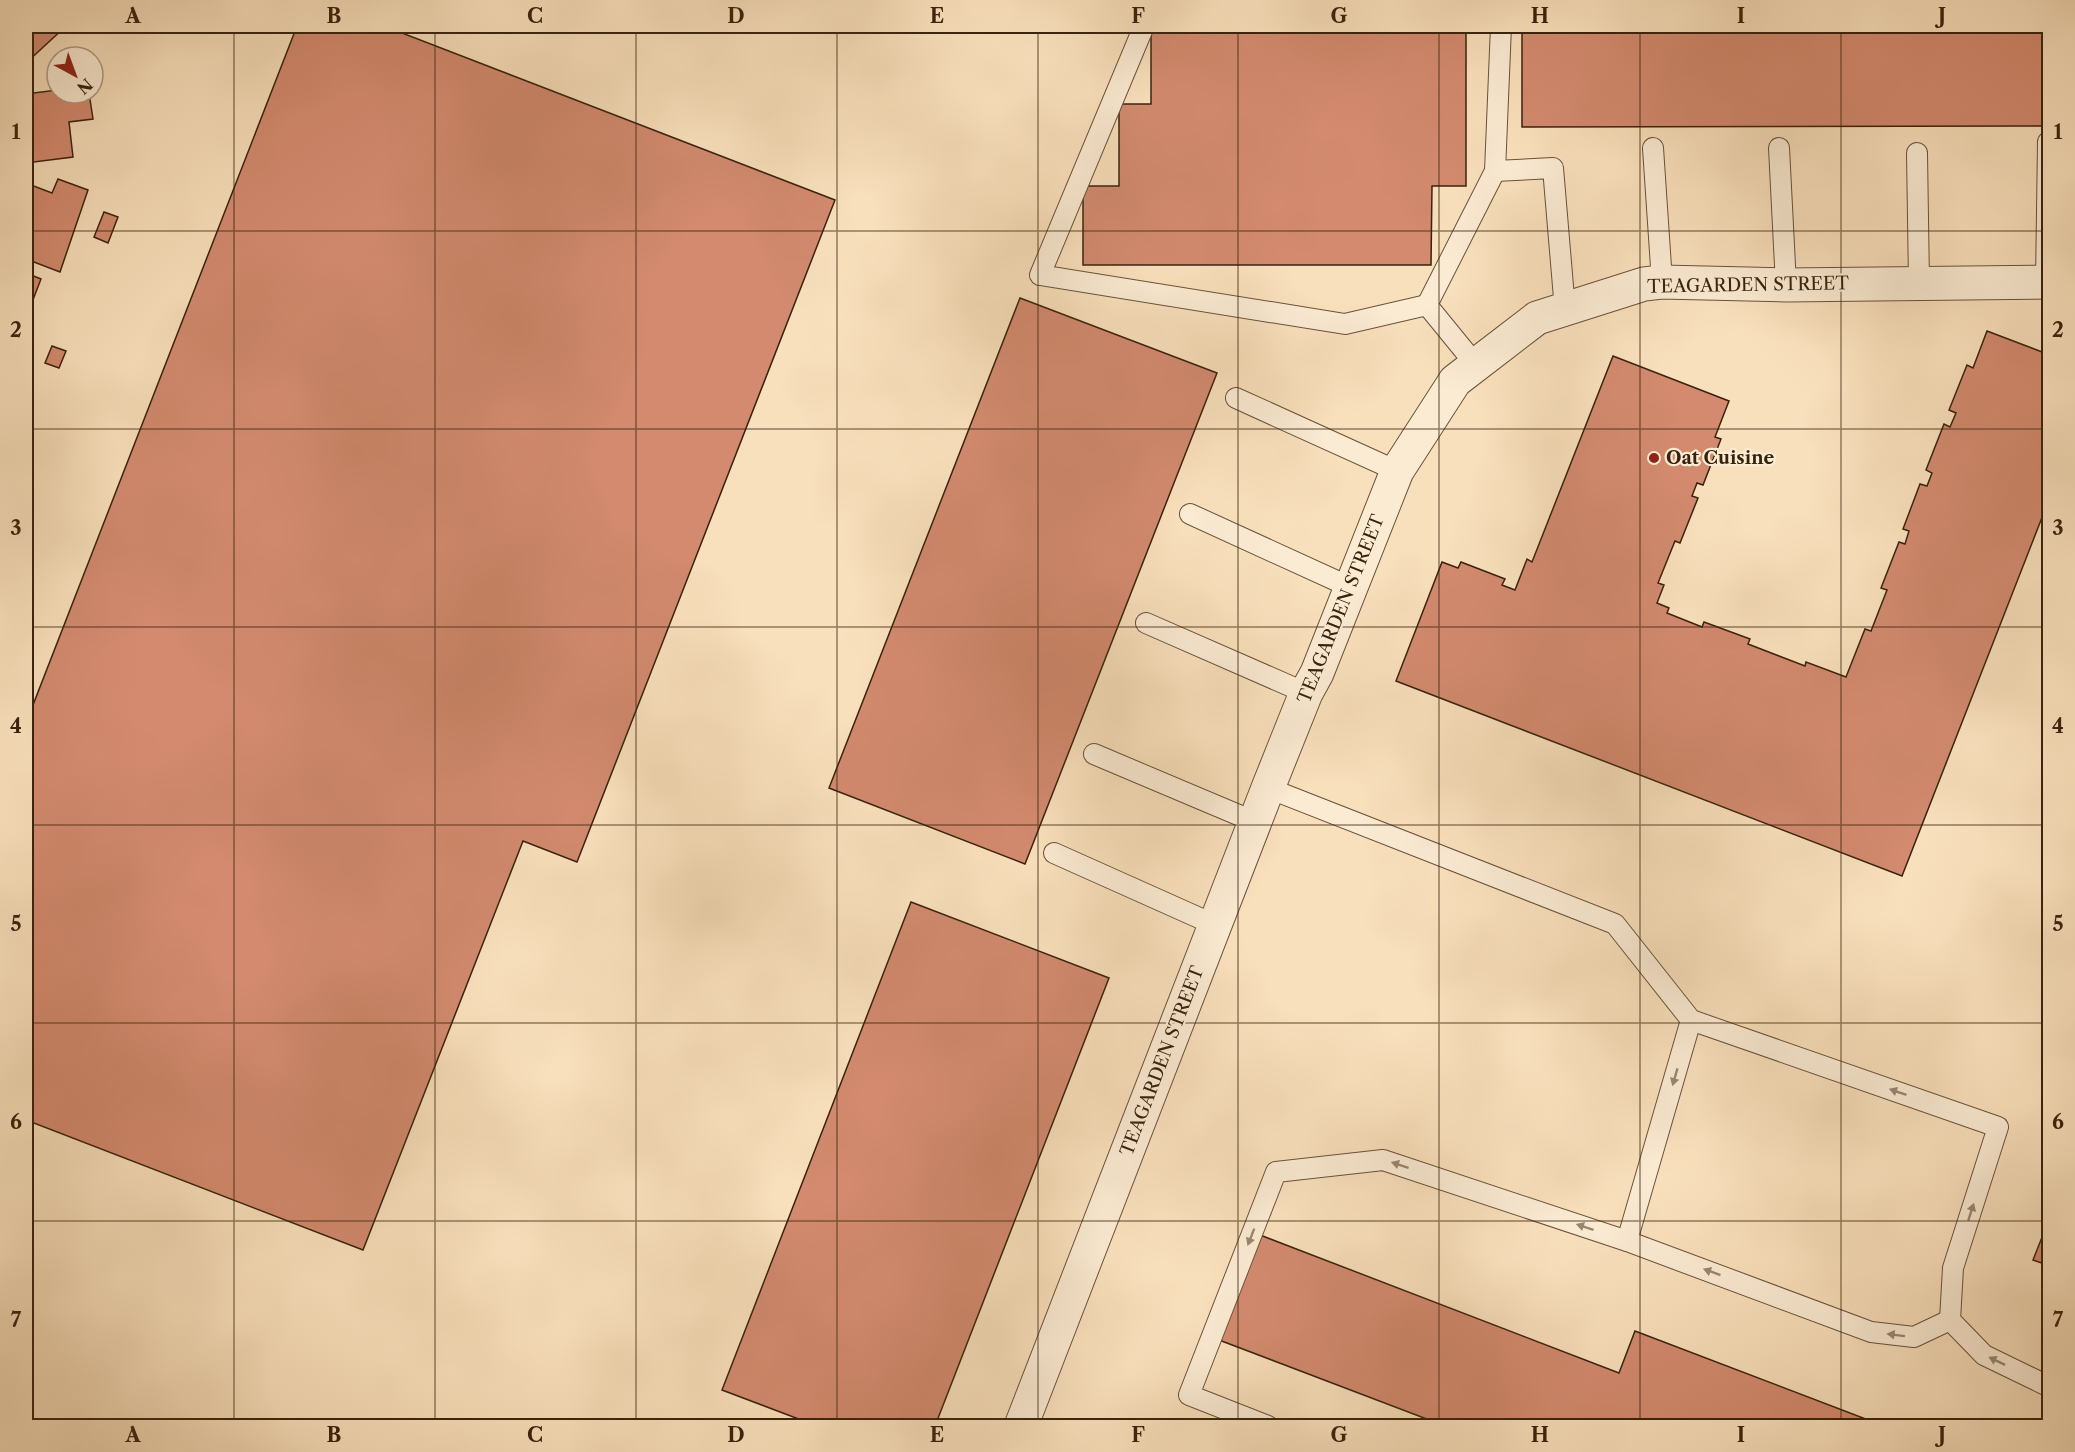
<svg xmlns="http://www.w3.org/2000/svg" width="2075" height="1452" viewBox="0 0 2075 1452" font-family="'Libre Caslon Text',serif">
<rect width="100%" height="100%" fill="#f9e0bc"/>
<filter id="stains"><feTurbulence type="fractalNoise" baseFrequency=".00333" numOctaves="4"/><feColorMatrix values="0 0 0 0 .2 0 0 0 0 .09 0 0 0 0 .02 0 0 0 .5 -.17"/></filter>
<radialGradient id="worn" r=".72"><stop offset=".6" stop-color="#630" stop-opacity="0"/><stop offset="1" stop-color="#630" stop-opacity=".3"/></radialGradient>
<g fill="#d38a6f" stroke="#39220d" stroke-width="1.5">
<path d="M 26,26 L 66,26 L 26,63 Z"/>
<path d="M 297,26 L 384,26 L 835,200 L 577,862 L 523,841 L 363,1250 L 26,1120 L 26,723 Z"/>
<path d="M 1151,26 L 1466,26 L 1466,186 L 1432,186 L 1431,265 L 1083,265 L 1083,186 L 1119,186 L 1119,104 L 1151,104 Z"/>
<path d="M 1522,26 L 2050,26 L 2050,126 L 1522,127 Z"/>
<path d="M 57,90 L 57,93 L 89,93 L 93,119 L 69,122 L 73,157 L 26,163 L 26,94 Z"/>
<path d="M 58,179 L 88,190 L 60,272 L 26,259 L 26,183 L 52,193 Z"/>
<path d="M 104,212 L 118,217 L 108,243 L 94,237 Z"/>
<path d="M 26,273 L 41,279 L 31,305 L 26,302 Z"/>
<path d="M 1020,298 L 1217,373 L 1025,864 L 829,788 Z"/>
<path d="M 1987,331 L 2050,355 L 2050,497 L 1902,876 L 1396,681 L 1442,562 L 1458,568 L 1461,562 L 1505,579 L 1502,585 L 1515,590 L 1527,559 L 1532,562 L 1613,356 L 1729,401 L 1715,437 L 1721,439 L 1703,485 L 1697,483 L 1692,496 L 1698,498 L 1680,543 L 1675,541 L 1658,583 L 1664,585 L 1657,603 L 1669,608 L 1667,613 L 1702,627 L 1704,622 L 1750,639 L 1748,644 L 1805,666 L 1806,662 L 1846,677 L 1865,629 L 1871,631 L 1887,590 L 1881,588 L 1899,542 L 1905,544 L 1909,531 L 1903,529 L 1920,484 L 1927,486 L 1932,473 L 1926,470 L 1944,424 L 1950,427 L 1956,413 L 1949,410 L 1967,365 L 1973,368 Z"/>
<path d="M 52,346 L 66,351 L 59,368 L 45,363 Z"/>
<path d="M 911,902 L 1109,978 L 935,1426 L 817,1426 L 722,1390 Z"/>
<path d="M 2050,1217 L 2050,1266 L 2033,1260 Z"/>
<path d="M 1260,1235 L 1619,1373 L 1635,1331 L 1884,1426 L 1445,1426 L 1219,1340 Z"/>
</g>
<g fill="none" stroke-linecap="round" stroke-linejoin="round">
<g stroke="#695239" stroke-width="22">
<g id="lane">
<path d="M 1144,26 L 1040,275 L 1345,324 L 1427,305 L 1476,365"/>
<path d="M 1501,26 L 1495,171 L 1553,168 L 1565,310"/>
<path d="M 1653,148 L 1662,282"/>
<path d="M 1779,148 L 1786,285"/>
<path d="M 1917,153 L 1919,283"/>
<path d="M 2046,282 L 2048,142"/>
<path d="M 1427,305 L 1495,171"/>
<path d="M 1236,398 L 1397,471"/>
<path d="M 1190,514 L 1350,587"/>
<path d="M 1146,623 L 1306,693"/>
<path d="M 1094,754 L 1255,822"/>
<path d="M 1268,788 L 1615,924 L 1691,1020 L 1998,1127 L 1953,1268 L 1950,1320 L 1984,1355 L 2050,1387"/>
<path d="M 1054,853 L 1215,925"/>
<path d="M 1627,1241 L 1871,1332 L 1914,1337 L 1950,1320"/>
<path d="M 1268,1426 L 1189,1395 L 1276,1172 L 1383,1160 L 1627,1241 L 1691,1020"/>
</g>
</g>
<g stroke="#695239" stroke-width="35">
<path id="street" d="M 1021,1426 L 1268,788 L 1306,693 L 1317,673 L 1397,471 L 1455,381 L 1537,318 L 1644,284 L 1662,282 L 1786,285 L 2050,282"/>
</g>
<use href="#lane" stroke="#fbebd3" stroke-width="20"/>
<use href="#street" stroke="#fbebd3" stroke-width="33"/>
</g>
<defs><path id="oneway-solid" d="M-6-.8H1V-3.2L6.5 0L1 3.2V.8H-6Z" transform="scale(1.5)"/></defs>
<g fill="#9a8670">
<use href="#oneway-solid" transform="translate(1675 1077) rotate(106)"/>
<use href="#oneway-solid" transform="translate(1898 1092) rotate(-161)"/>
<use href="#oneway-solid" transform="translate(1400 1165) rotate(-162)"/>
<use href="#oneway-solid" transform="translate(1971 1212) rotate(-72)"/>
<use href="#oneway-solid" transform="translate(1585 1227) rotate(-162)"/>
<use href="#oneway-solid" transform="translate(1251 1237) rotate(111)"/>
<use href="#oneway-solid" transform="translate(1712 1272) rotate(-160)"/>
<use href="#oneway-solid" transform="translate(1896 1335) rotate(-173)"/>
<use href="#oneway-solid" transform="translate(1997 1361) rotate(-154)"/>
</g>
<path fill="none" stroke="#39220d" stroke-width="1.5" stroke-opacity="0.55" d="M 234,26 L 234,1426M 435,26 L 435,1426M 636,26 L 636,1426M 837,26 L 837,1426M 1038,26 L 1038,1426M 1238,26 L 1238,1426M 1439,26 L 1439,1426M 1640,26 L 1640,1426M 1841,26 L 1841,1426M 26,231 L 2050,231M 26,429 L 2050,429M 26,627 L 2050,627M 26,825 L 2050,825M 26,1023 L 2050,1023M 26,1221 L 2050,1221"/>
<circle fill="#8f2418" stroke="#fbebd3" stroke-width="2" cx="1654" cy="458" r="6"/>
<g text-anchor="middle" stroke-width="4.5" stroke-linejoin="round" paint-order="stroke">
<g font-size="18" fill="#39220d" stroke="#fbebd3">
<text transform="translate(1748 285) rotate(-1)" y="6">TEAGARDEN STREET</text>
<text transform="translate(1341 609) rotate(-68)" y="6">TEAGARDEN STREET</text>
<text transform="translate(1162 1061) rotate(-69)" y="6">TEAGARDEN STREET</text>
</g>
<g font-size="18" font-weight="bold" fill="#39220d" stroke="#fbebd3" text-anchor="start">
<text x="1666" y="464">Oat Cuisine</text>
</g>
</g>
<rect width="2075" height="1452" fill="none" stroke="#f9e0bc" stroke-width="66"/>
<g transform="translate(75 75) rotate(139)"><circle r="28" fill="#fbebd3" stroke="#ad9b84" stroke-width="1.5"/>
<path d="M0-4.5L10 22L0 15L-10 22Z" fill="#8f2418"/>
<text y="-9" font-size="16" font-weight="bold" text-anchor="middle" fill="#39220d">N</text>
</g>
<rect x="33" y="33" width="2009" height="1386" fill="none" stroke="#39220d" stroke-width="2"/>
<g font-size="20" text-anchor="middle" font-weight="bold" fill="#39220d">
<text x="133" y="23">A</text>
<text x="334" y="23">B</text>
<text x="535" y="23">C</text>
<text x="736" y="23">D</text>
<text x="937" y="23">E</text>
<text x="1138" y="23">F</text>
<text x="1339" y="23">G</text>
<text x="1540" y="23">H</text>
<text x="1741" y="23">I</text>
<text x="1942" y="23">J</text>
<text x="16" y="139">1</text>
<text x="2058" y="139">1</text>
<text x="16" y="337">2</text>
<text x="2058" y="337">2</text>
<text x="16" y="535">3</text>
<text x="2058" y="535">3</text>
<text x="16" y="733">4</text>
<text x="2058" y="733">4</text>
<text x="16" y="931">5</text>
<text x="2058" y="931">5</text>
<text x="16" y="1129">6</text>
<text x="2058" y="1129">6</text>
<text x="16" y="1327">7</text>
<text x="2058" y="1327">7</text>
<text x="133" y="1442">A</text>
<text x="334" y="1442">B</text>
<text x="535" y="1442">C</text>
<text x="736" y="1442">D</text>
<text x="937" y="1442">E</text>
<text x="1138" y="1442">F</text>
<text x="1339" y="1442">G</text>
<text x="1540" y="1442">H</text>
<text x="1741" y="1442">I</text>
<text x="1942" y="1442">J</text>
</g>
<rect width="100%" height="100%" filter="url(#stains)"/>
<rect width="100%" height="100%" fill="url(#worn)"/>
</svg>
